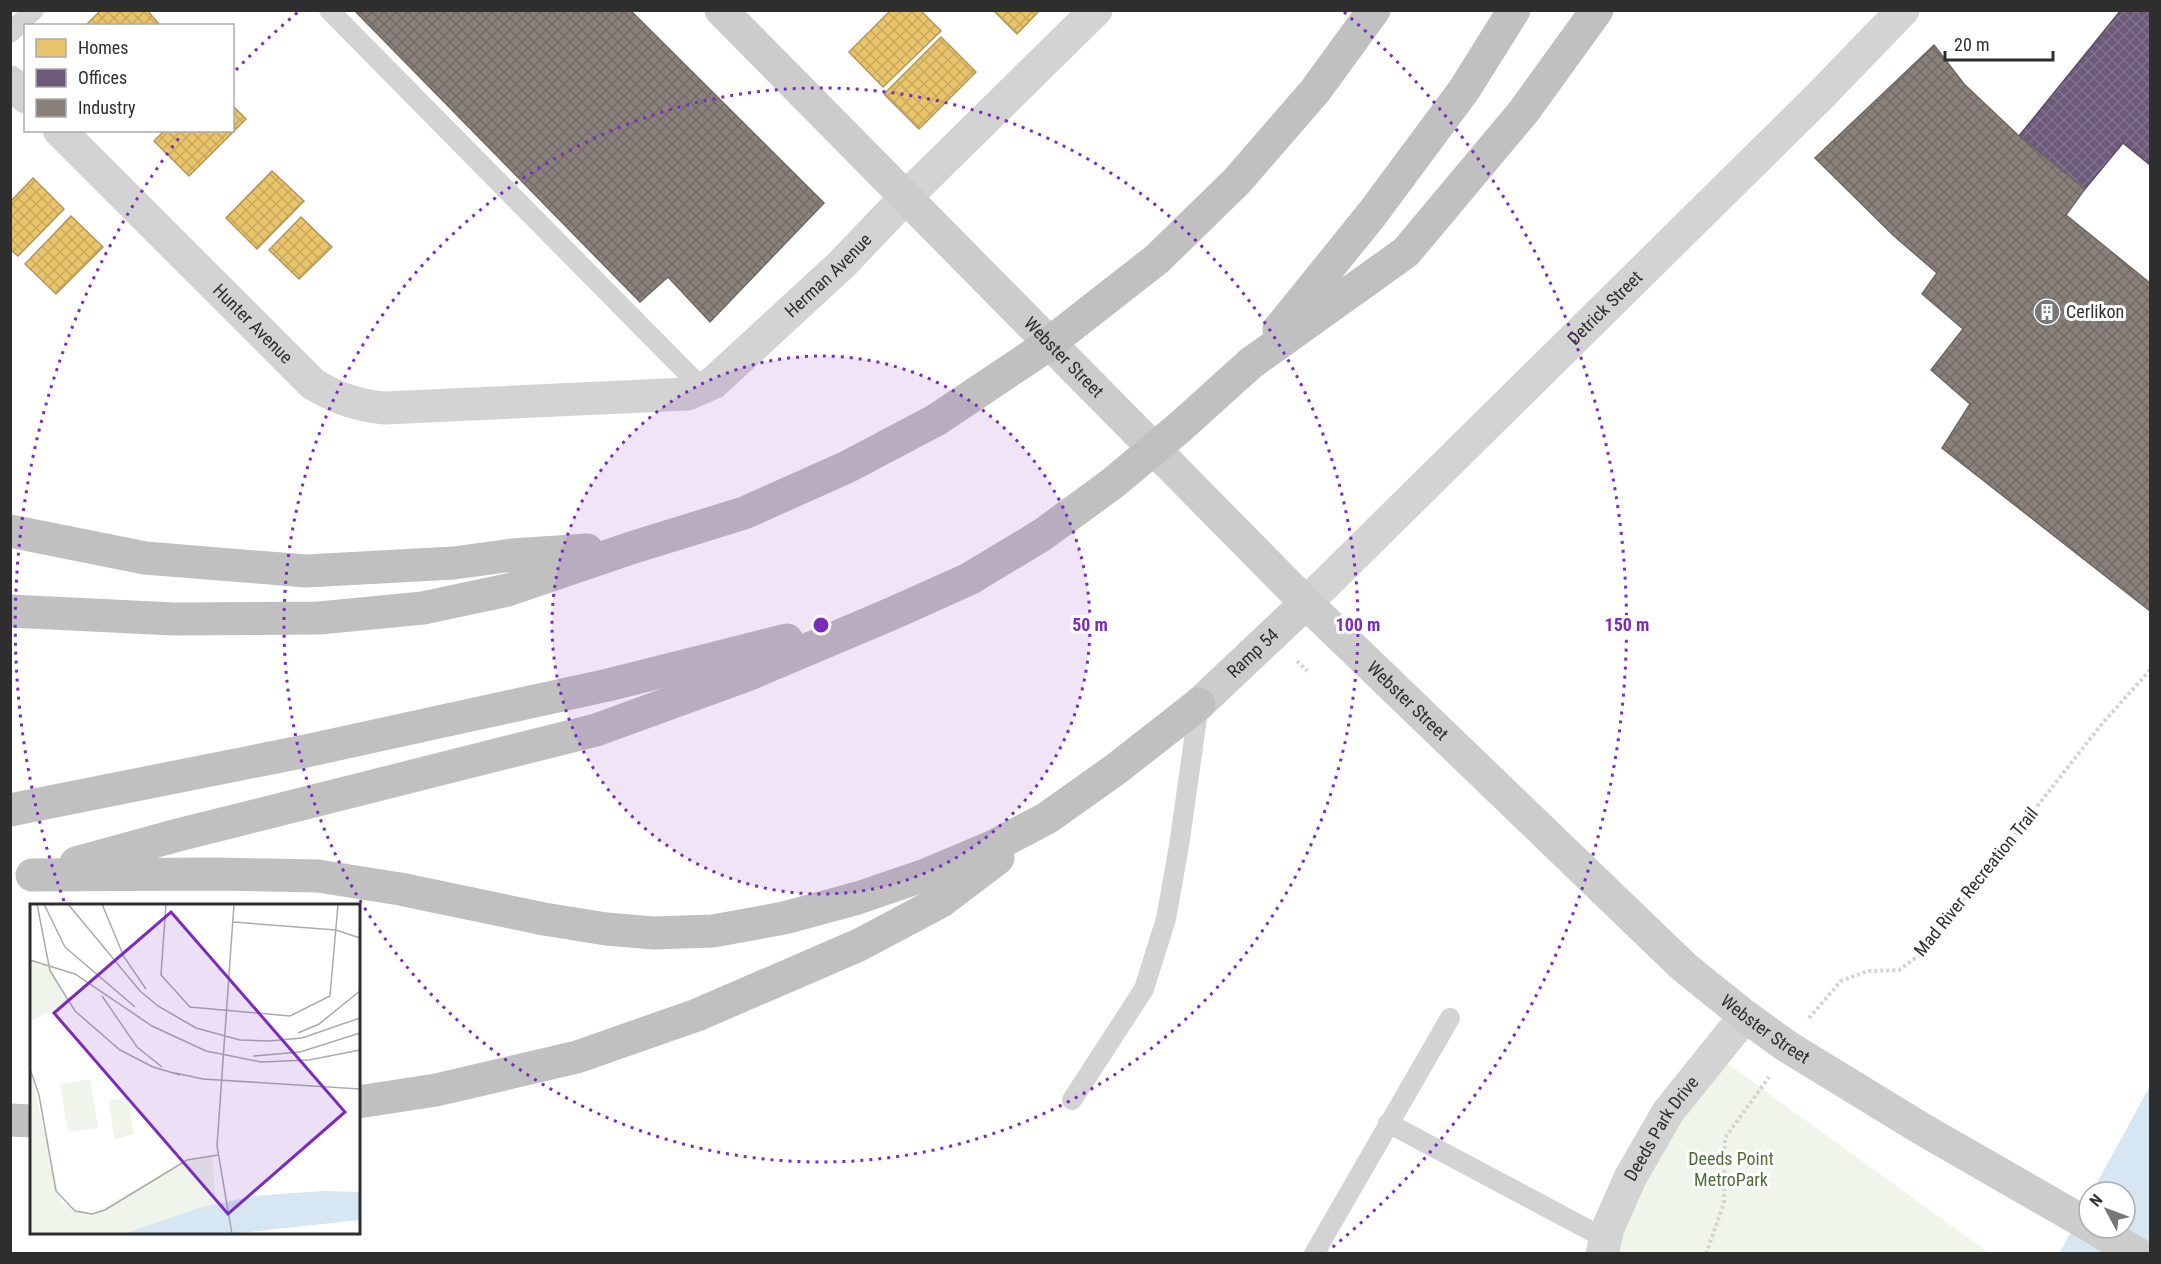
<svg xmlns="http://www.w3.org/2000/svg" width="2161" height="1264" viewBox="0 0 2161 1264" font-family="'Roboto Condensed',sans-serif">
<defs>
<pattern id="homes-cross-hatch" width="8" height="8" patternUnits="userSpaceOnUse" patternTransform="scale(1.5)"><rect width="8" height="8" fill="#e9c46a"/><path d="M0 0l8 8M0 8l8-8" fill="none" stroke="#c8a95c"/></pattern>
<pattern id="offices-cross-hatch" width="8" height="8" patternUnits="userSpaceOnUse" patternTransform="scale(1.5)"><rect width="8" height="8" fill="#6d597a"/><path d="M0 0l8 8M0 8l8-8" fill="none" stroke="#82738c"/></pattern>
<pattern id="industry-cross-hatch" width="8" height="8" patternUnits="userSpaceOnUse" patternTransform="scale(1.5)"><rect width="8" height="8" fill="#8a817c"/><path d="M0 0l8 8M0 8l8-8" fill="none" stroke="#716a66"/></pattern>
</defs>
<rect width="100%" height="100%" fill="#fff"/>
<path fill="#f0f5eb" d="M 1714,1054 L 1989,1253 L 1602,1254 Z"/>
<path fill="#d6e6f3" d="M 2150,1086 L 2150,1253 L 2059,1254 L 2089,1198 L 2089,1228 L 2125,1228 L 2125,1192 L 2092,1192 Z"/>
<g fill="url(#homes-cross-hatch)" stroke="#b19758" stroke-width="1.5">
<path d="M 101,10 L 147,10 L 159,24 L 158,26 L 85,26 Z"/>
<path d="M 891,10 L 920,10 L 941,31 L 883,87 L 849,52 Z"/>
<path d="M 993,10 L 1040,10 L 1017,34 Z"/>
<path d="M 941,37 L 976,72 L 919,129 L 884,94 Z"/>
<path d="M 232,105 L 246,119 L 189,176 L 154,141 L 165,130 L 232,130 Z"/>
<path d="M 272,171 L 304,201 L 257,249 L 226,218 Z"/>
<path d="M 33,178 L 64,209 L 18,256 L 10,249 L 10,202 Z"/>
<path d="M 71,216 L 103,247 L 56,294 L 25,264 Z"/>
<path d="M 301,217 L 332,247 L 299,279 L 269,250 Z"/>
</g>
<path fill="url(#offices-cross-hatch)" stroke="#5a4c63" stroke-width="1.5" d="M 2121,10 L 2150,10 L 2150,165 L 2123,143 L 2085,189 L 2019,136 Z"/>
<g fill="url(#industry-cross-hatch)" stroke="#6e6865" stroke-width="1.5">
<path d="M 354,10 L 630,10 L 824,203 L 710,322 L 668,277 L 640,302 Z"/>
<path d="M 1934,45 L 1964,84 L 2019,136 L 2085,189 L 2066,215 L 2150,283 L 2150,611 L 1942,448 L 1970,404 L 1931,370 L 1963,329 L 1922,294 L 1937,273 L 1894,236 L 1815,158 Z"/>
</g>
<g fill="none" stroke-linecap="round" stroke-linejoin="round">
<g stroke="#d3d3d3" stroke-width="4" stroke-dasharray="3 3" stroke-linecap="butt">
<path d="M 1297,661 L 1307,671"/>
<path d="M 1809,1018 L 1841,981 L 1868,971 L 1899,970 L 1921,954 L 2101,725 L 2150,670"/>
<path d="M 1706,1254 L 1724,1203 L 1725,1138 L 1769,1077"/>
</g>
<g stroke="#d3d3d3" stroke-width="20">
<path d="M 329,10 L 702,388"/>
<path d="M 10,33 L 34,10"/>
<path d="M 1072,1100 L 1144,989 L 1166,919 L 1179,846 L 1199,704"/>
<path d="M 1388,1123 L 1606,1239"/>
<path d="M 1314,1254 L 1450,1018"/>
</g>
<g stroke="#d3d3d3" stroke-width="33">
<path d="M 10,82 L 26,97"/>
<path id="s1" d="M 59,130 L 313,384 C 336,398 358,406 385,408 L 688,394 L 713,383 L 842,264 L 906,197 L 1096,10"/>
<path id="s2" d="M 1306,603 L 1819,97 L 1903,10"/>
<path id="s3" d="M 1602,1254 L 1608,1228 L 1630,1178 L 1668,1112 L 1745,1016"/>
</g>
<g stroke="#ccc" stroke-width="33">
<path id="s4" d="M 721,10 L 1306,603 L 1684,967 L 1745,1016 L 1788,1047 L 1922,1129 L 2089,1225"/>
<path id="s5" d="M 1199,704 L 1306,603"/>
<path d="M 2094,1228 L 2138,1254"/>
</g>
<g stroke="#c0c0c0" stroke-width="33">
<path d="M 1157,259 L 1237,181 L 1315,91 L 1374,10"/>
<path d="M 1279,329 L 1372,214 L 1464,90 L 1514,10"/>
<path d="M 1251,363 L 1406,252 L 1524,111 L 1597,10"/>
<path d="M 10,531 L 145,558 L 306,571 L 454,563 L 512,555 L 587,550"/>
<path d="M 10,611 L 174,619 L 319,618 L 423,608 L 508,590 L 631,548 L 744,513 L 847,467 L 936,420"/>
<path d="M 10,810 L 306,751 L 608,685 L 787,640"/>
<path d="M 76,863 L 178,835 L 596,730 L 747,675 L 891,614 L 969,579 L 1042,535"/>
<path d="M 32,875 L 213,874 L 318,876 L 400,889 L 544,919 L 606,929 L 654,933 L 713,931 L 784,918 L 858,898 L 928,874 L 992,847 L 1047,818 L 1116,769 L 1199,704"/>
<path d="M 358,1102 L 436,1090 L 577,1057 L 697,1015 L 859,945 L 940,902 L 998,858"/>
<path d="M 10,1120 L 32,1121"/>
</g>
<g stroke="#c0c0c0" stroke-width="33">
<path d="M 936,420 L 1042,349 L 1157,259"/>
<path d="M 1042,535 L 1113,483 L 1179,428 L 1251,363"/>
</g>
</g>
<circle cx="821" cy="625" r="269" fill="#7b2cbf" fill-opacity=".12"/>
<g fill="none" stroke="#7b2cbf" stroke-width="3" stroke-dasharray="3 6">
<circle cx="821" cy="625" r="269"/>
<circle cx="821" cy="625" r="537"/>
<path d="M64 901A806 806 0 0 1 182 134M236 70A806 806 0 0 1 298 12M1344 12A806 806 0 0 1 1328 1251"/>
</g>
<defs>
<g id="building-disc" transform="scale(1.35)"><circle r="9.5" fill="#777" stroke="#fff"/><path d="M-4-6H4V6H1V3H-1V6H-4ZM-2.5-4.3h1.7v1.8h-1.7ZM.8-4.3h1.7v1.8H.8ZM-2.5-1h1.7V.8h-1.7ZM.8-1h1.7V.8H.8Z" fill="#fff"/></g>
</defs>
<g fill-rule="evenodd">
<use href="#building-disc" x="2047" y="312"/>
</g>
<g text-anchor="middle" stroke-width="6" stroke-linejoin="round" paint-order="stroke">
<g font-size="18" fill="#2e2e2e" stroke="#fff">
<text dy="6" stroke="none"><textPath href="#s1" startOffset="924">Herman Avenue</textPath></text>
<text dy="6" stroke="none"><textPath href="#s2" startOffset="420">Detrick Street</textPath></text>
<text dy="6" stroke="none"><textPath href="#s1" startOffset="274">Hunter Avenue</textPath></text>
<text dy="6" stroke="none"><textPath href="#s4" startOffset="488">Webster Street</textPath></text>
<text dy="6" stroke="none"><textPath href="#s5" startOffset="74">Ramp 54</textPath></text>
<text dy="6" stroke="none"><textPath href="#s4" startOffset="974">Webster Street</textPath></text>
<text transform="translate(1976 882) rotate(-51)" y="6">Mad River Recreation Trail</text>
<text dy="6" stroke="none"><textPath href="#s4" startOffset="1460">Webster Street</textPath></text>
<text dy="6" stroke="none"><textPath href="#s3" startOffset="140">Deeds Park Drive</textPath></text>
</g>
<g font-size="18" fill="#2e2e2e" stroke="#fff" text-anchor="start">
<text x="2066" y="318">Cerlikon</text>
</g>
<g font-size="18" fill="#4e6d38" stroke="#fff">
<text x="1731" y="1165">Deeds Point<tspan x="1731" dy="21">MetroPark</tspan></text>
</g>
</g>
<g transform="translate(30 904)">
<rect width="330" height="330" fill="#fff"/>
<path d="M 0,58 L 20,60 L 38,98 L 0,118 ZM 0,165 L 30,294 L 36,302 L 62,310 L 151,259 L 182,251 L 186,301 L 93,330 L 0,330 ZM 60,175 L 68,224 L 38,228 L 30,180 ZM 97,193 L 104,230 L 85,235 L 78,197 Z" fill="#f0f5eb"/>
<path d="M 292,287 L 330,288 L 330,316 L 200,330 L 93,330 L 169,304 L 224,292 Z" fill="#d6e6f3"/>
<path fill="none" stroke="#ababab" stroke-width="1.5" d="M 7,0 L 20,67 L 45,107 L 90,146 L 123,163 L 150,171M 14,0 L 35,43 L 105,103M 38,0 L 110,87 L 128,102 L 166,124 L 210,136 L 239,137 L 272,134 L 330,114M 72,0 L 94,53 L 116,85M 136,0 L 131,71 L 160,103 L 260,112 L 300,92 L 308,0M 203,18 L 306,26M 306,26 L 330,34M 0,56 L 45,70 L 122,122 L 176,147 L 231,158 L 279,156 L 330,146M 72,92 L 107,143 L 132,163M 268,129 L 289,120 L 330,87M 223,152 L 270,148 L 330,129M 0,165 L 9,191 L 26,287 L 45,307 L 62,310 L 75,306 L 157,256 L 188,251M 145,169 L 173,175M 173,175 L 330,185M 202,330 L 187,242 L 204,0"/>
<path fill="#7b2cbf" fill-opacity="0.15" stroke="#7b2cbf" stroke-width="3" d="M 141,8 L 315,208 L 198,310 L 24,109 Z"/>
<rect width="330" height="330" fill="none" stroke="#2e2e2e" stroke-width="3"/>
</g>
<circle cx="821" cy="625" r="9" fill="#7b2cbf" stroke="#fff" stroke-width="3"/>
<g font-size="18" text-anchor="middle" font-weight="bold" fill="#7b2cbf" stroke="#fff" stroke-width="6" stroke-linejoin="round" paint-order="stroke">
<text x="1090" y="631">50 m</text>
<text x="1358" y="631">100 m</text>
<text x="1627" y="631">150 m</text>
</g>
<rect width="2161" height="1264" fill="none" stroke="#2e2e2e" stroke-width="24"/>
<rect x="24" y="24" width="210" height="108" fill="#ffffff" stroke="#ababab" stroke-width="1.5"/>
<rect x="36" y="39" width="30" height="18" fill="#e9c46a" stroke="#ababab" stroke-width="1.5"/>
<text x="78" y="54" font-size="18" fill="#2e2e2e">Homes</text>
<rect x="36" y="69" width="30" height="18" fill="#6d597a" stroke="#ababab" stroke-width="1.5"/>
<text x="78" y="84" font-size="18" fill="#2e2e2e">Offices</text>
<rect x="36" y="99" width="30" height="18" fill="#8a817c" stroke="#ababab" stroke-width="1.5"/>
<text x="78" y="114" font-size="18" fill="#2e2e2e">Industry</text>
<g transform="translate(2107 1210) rotate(311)"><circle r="28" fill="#ffffff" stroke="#ababab" stroke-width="1.5"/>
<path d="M0-4.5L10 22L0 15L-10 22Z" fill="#777777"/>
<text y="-9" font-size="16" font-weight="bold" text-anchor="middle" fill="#2e2e2e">N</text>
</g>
<path d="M1945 51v9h108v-9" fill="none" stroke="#2e2e2e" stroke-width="3"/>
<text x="1954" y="51" font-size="18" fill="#2e2e2e" stroke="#ffffff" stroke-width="4.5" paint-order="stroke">20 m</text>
</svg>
